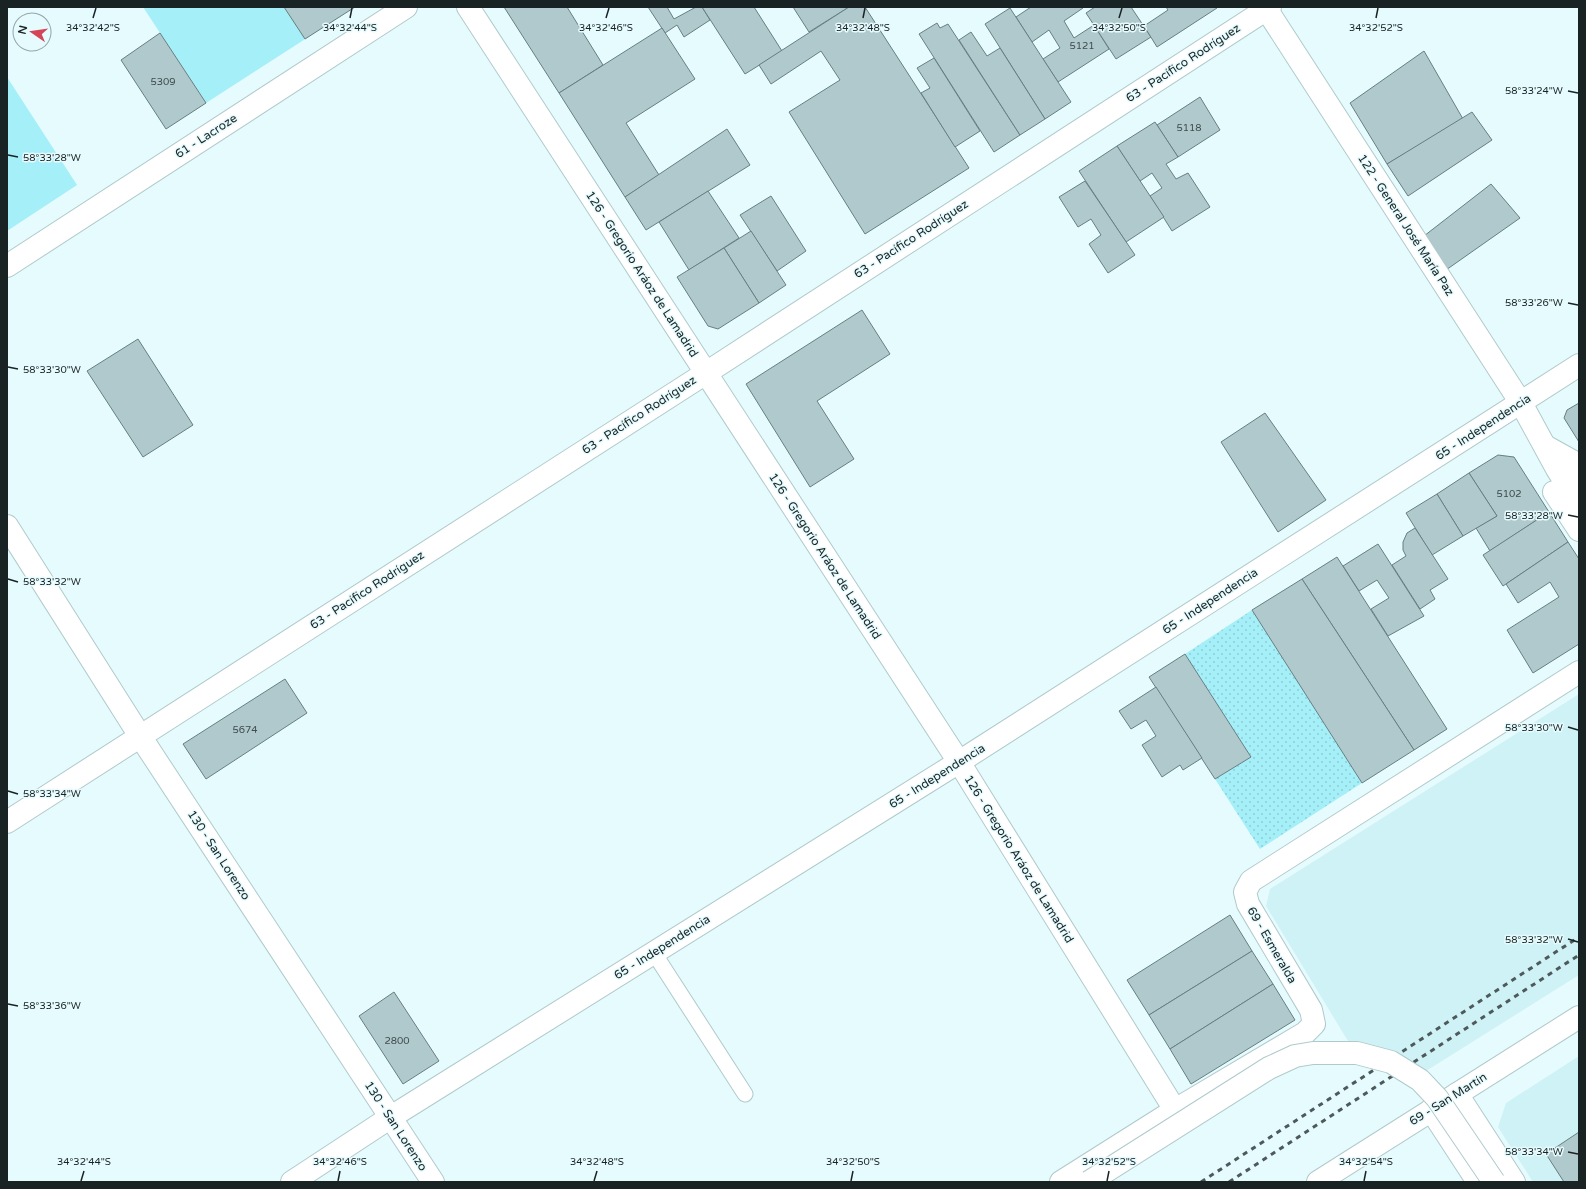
<svg xmlns="http://www.w3.org/2000/svg" width="1586" height="1189" viewBox="0 0 1586 1189" font-family="'Varela Round',sans-serif">
<defs>
<pattern id="grass-dots" width="8" height="8" patternUnits="userSpaceOnUse"><rect width="8" height="8" fill="#a5eff8"/><path d="M2 2h.1M6 6h.1" fill="none" stroke="#8dcdd4" stroke-width="1.8" stroke-linecap="round"/></pattern>
</defs>
<rect width="100%" height="100%" fill="#e6fbfe"/>
<g fill="#cef2f6">
<path d="M 1579,694 L 1579,975 L 1426,1071 L 1348,1041 L 1266,906 L 1270,889 Z"/>
<path d="M 1579,1056 L 1579,1182 L 1533,1182 L 1498,1127 L 1506,1103 Z"/>
</g>
<path fill="url(#grass-dots)" d="M 1252,610 L 1362,783 L 1260,849 L 1215,779 L 1251,757 L 1185,654 Z"/>
<g fill="#a5eff8">
<path d="M 143,7 L 355,7 L 206,103 Z"/>
<path d="M 7,77 L 77,185 L 7,231 Z"/>
</g>
<g fill="#b0c9cc" stroke="#677f82">
<path d="M 284,7 L 355,7 L 305,39 Z"/>
<path d="M 504,7 L 567,7 L 603,65 L 559,93 Z"/>
<path d="M 648,7 L 667,7 L 674,19 L 696,7 L 702,7 L 710,20 L 684,37 L 677,25 L 665,33 Z"/>
<path d="M 702,7 L 754,7 L 782,51 L 745,74 Z"/>
<path d="M 793,7 L 849,7 L 809,32 Z"/>
<path d="M 849,7 L 865,7 L 969,168 L 865,234 L 789,112 L 840,80 L 821,51 L 771,84 L 759,65 Z"/>
<path d="M 1031,7 L 1082,7 L 1083,8 L 1064,21 L 1074,38 L 1094,25 L 1109,49 L 1058,82 L 1043,59 L 1060,48 L 1049,30 L 1032,42 L 1016,17 Z"/>
<path d="M 1095,7 L 1131,7 L 1151,37 L 1116,59 L 1086,13 Z"/>
<path d="M 1166,7 L 1217,7 L 1217,8 L 1157,47 L 1144,26 L 1168,10 Z"/>
<path d="M 1010,8 L 1071,102 L 1045,119 L 985,24 Z"/>
<path d="M 937,23 L 940,28 L 948,24 L 1020,135 L 994,152 L 919,34 Z"/>
<path d="M 662,28 L 695,79 L 626,123 L 659,175 L 625,197 L 559,93 Z"/>
<path d="M 971,32 L 987,56 L 1000,48 L 1045,119 L 1020,135 L 959,40 Z"/>
<path d="M 160,33 L 206,103 L 166,129 L 121,60 Z"/>
<path d="M 1424,51 L 1463,119 L 1387,164 L 1350,103 Z"/>
<path d="M 934,58 L 980,131 L 955,147 L 921,93 L 930,88 L 917,68 Z"/>
<path d="M 1200,97 L 1220,130 L 1178,157 L 1157,125 Z"/>
<path d="M 1472,112 L 1492,140 L 1408,196 L 1387,164 Z"/>
<path d="M 1155,122 L 1178,157 L 1166,164 L 1176,179 L 1188,173 L 1210,207 L 1172,231 L 1150,196 L 1162,188 L 1152,173 L 1140,181 L 1117,146 Z"/>
<path d="M 727,129 L 750,165 L 646,230 L 625,197 Z"/>
<path d="M 1117,146 L 1164,217 L 1126,242 L 1079,171 Z"/>
<path d="M 1085,181 L 1135,255 L 1108,273 L 1089,244 L 1101,235 L 1091,219 L 1078,227 L 1059,197 Z"/>
<path d="M 1491,184 L 1520,218 L 1446,270 L 1424,236 Z"/>
<path d="M 708,191 L 739,238 L 689,270 L 659,222 Z"/>
<path d="M 771,196 L 806,251 L 777,271 L 740,215 Z"/>
<path d="M 751,231 L 786,285 L 759,303 L 724,248 Z"/>
<path d="M 724,248 L 759,303 L 718,329 L 708,326 L 677,277 Z"/>
<path d="M 862,310 L 890,354 L 817,401 L 854,459 L 810,487 L 746,384 Z"/>
<path d="M 138,339 L 193,425 L 143,457 L 87,371 Z"/>
<path d="M 1579,403 L 1579,442 L 1564,418 L 1567,410 Z"/>
<path d="M 1265,413 L 1326,500 L 1278,532 L 1221,442 Z"/>
<path d="M 1498,455 L 1514,457 L 1549,512 L 1490,551 L 1476,528 L 1497,516 L 1469,473 Z"/>
<path d="M 1469,473 L 1497,516 L 1463,536 L 1437,494 Z"/>
<path d="M 1437,494 L 1463,536 L 1432,555 L 1406,513 Z"/>
<path d="M 1549,512 L 1568,542 L 1503,586 L 1483,555 Z"/>
<path d="M 1415,528 L 1448,579 L 1430,590 L 1435,599 L 1420,609 L 1392,565 L 1406,556 L 1403,550 L 1403,542 L 1407,533 Z"/>
<path d="M 1568,542 L 1579,559 L 1579,644 L 1533,673 L 1507,630 L 1559,597 L 1550,582 L 1518,603 L 1506,584 Z"/>
<path d="M 1378,544 L 1424,616 L 1388,636 L 1371,609 L 1389,598 L 1377,580 L 1359,591 L 1343,566 Z"/>
<path d="M 1337,557 L 1447,729 L 1414,750 L 1302,579 Z"/>
<path d="M 1302,579 L 1414,750 L 1362,783 L 1252,610 Z"/>
<path d="M 1185,654 L 1251,757 L 1215,779 L 1149,677 Z"/>
<path d="M 285,679 L 307,713 L 206,779 L 183,744 Z"/>
<path d="M 1156,687 L 1202,758 L 1183,770 L 1180,765 L 1162,777 L 1142,745 L 1156,736 L 1146,720 L 1131,729 L 1119,711 Z"/>
<path d="M 1230,915 L 1252,951 L 1149,1015 L 1127,980 Z"/>
<path d="M 1252,951 L 1273,984 L 1170,1049 L 1149,1015 Z"/>
<path d="M 1273,984 L 1295,1020 L 1191,1084 L 1170,1049 Z"/>
<path d="M 394,992 L 439,1061 L 403,1084 L 359,1016 Z"/>
<path d="M 1579,1132 L 1579,1182 L 1564,1182 L 1546,1154 Z"/>
</g>
<g fill="none" stroke-linecap="round" stroke-linejoin="round">
<g stroke="#b0cacc" stroke-width="17">
<path id="lane" d="M 654,953 L 745,1094"/>
</g>
<g stroke="#b0cacc" stroke-width="24">
<g id="street">
<path d="M 468,7 L 959,762 L 1175,1110"/>
<path d="M 1265,7 L 1521,403 L 1557,469 L 1579,504"/>
<path d="M 7,266 L 406,7"/>
<path d="M 1545,446 L 1572,461 L 1579,472"/>
<path d="M 1554,492 L 1579,530"/>
<path d="M 7,526 L 140,736 L 433,1182"/>
<path d="M 7,822 L 706,373 L 1270,7"/>
<path d="M 1457,1094 L 1514,1182"/>
<path d="M 1431,1110 L 1478,1182"/>
<path d="M 292,1182 L 391,1117 L 959,762 L 1579,365"/>
<path d="M 1061,1182 L 1175,1110 L 1305,1033 L 1314,1024 L 1311,1010 L 1248,904 L 1245,892 L 1251,881 L 1579,672"/>
<path d="M 1318,1182 L 1579,1017"/>
</g>
</g>
<use href="#lane" stroke="#fff" stroke-width="15"/>
<use href="#street" stroke="#fff" stroke-width="22"/>
<g stroke="#4d595a" stroke-width="3" stroke-dasharray="5 5" stroke-linecap="butt">
<path d="M 1201,1182 L 1579,937"/>
<path d="M 1229,1182 L 1579,955"/>
</g>
<g stroke="#b0cacc" stroke-width="24" stroke-linecap="butt">
<path id="street-bridge" d="M 1089,1182 L 1269,1068 L 1295,1056 L 1313,1053 L 1357,1053 L 1391,1062 L 1420,1080 L 1437,1098 L 1494,1182"/>
</g>
<use href="#street-bridge" stroke="#fff" stroke-width="22"/>
</g>
<path fill="none" stroke="#1a2324" stroke-width="1.5" d="M 93,18 L 96,8M 350,18 L 352,8M 606,18 L 609,8M 863,18 L 865,8M 1119,18 L 1122,8M 1376,18 L 1378,8M 1568,91 L 1578,93M 8,155 L 18,157M 1568,303 L 1578,305M 8,367 L 18,369M 1568,515 L 1578,517M 8,579 L 18,582M 1568,727 L 1578,730M 8,791 L 18,794M 1568,939 L 1578,942M 8,1004 L 18,1006M 1568,1152 L 1578,1154M 81,1181 L 84,1171M 338,1181 L 340,1171M 594,1181 L 597,1171M 851,1181 L 853,1171M 1107,1181 L 1109,1171M 1364,1181 L 1366,1171"/>
<g text-anchor="middle" stroke-width="3" stroke-linejoin="round" paint-order="stroke">
<g font-size="10" fill="#404c4e">
<text x="1082" y="49">5121</text>
<text x="163" y="85">5309</text>
<text x="1189" y="131">5118</text>
<text x="1509" y="497">5102</text>
<text x="245" y="733">5674</text>
<text x="397" y="1044">2800</text>
</g>
<g font-size="12" fill="#1a2324" stroke="#e6fbfe">
<text transform="translate(1183 63) rotate(-33)" y="4">63 - Pacífico Rodríguez</text>
<text transform="translate(206 136) rotate(-33)" y="4">61 - Lacroze</text>
<text transform="translate(1406 225) rotate(57)" y="4">122 - General José María Paz</text>
<text transform="translate(911 239) rotate(-33)" y="4">63 - Pacífico Rodríguez</text>
<text transform="translate(642 274) rotate(57)" y="4">126 - Gregorio Aráoz de Lamadrid</text>
<text transform="translate(639 415) rotate(-33)" y="4">63 - Pacífico Rodríguez</text>
<text transform="translate(1483 427) rotate(-33)" y="4">65 - Independencia</text>
<text transform="translate(825 556) rotate(57)" y="4">126 - Gregorio Aráoz de Lamadrid</text>
<text transform="translate(367 590) rotate(-33)" y="4">63 - Pacífico Rodríguez</text>
<text transform="translate(1210 601) rotate(-33)" y="4">65 - Independencia</text>
<text transform="translate(937 776) rotate(-32)" y="4">65 - Independencia</text>
<text transform="translate(219 855) rotate(57)" y="4">130 - San Lorenzo</text>
<text transform="translate(1019 859) rotate(58)" y="4">126 - Gregorio Aráoz de Lamadrid</text>
<text transform="translate(1272 945) rotate(60)" y="4">69 - Esmeralda</text>
<text transform="translate(662 947) rotate(-32)" y="4">65 - Independencia</text>
<text transform="translate(1448 1099) rotate(-32)" y="4">69 - San Martín</text>
<text transform="translate(396 1126) rotate(57)" y="4">130 - San Lorenzo</text>
</g>
</g>
<g font-size="10" text-anchor="middle" fill="#1a2324" stroke="#e6fbfe" stroke-width="3" stroke-linejoin="round" paint-order="stroke">
<text x="93" y="31">34°32'42"S</text>
<text x="350" y="31">34°32'44"S</text>
<text x="606" y="31">34°32'46"S</text>
<text x="1119" y="31">34°32'50"S</text>
<text x="863" y="31">34°32'48"S</text>
<text x="1376" y="31">34°32'52"S</text>
<text x="1534" y="94">58°33'24"W</text>
<text x="52" y="161">58°33'28"W</text>
<text x="1534" y="306">58°33'26"W</text>
<text x="52" y="373">58°33'30"W</text>
<text x="1534" y="519">58°33'28"W</text>
<text x="52" y="585">58°33'32"W</text>
<text x="1534" y="731">58°33'30"W</text>
<text x="52" y="797">58°33'34"W</text>
<text x="1534" y="943">58°33'32"W</text>
<text x="52" y="1009">58°33'36"W</text>
<text x="1534" y="1155">58°33'34"W</text>
<text x="84" y="1165">34°32'44"S</text>
<text x="340" y="1165">34°32'46"S</text>
<text x="597" y="1165">34°32'48"S</text>
<text x="853" y="1165">34°32'50"S</text>
<text x="1109" y="1165">34°32'52"S</text>
<text x="1366" y="1165">34°32'54"S</text>
</g>
<rect width="1586" height="1189" fill="none" stroke="#1a2324" stroke-width="16"/>
<g transform="translate(32 32) rotate(283)"><circle r="19" fill="#e6fbfe" stroke="#94a5a7"/>
<path d="M0-3L7 15L0 10L-7 15Z" fill="#d54557"/>
<text y="-6" font-size="11" font-weight="bold" text-anchor="middle" fill="#1a2324">N</text>
</g>
</svg>
